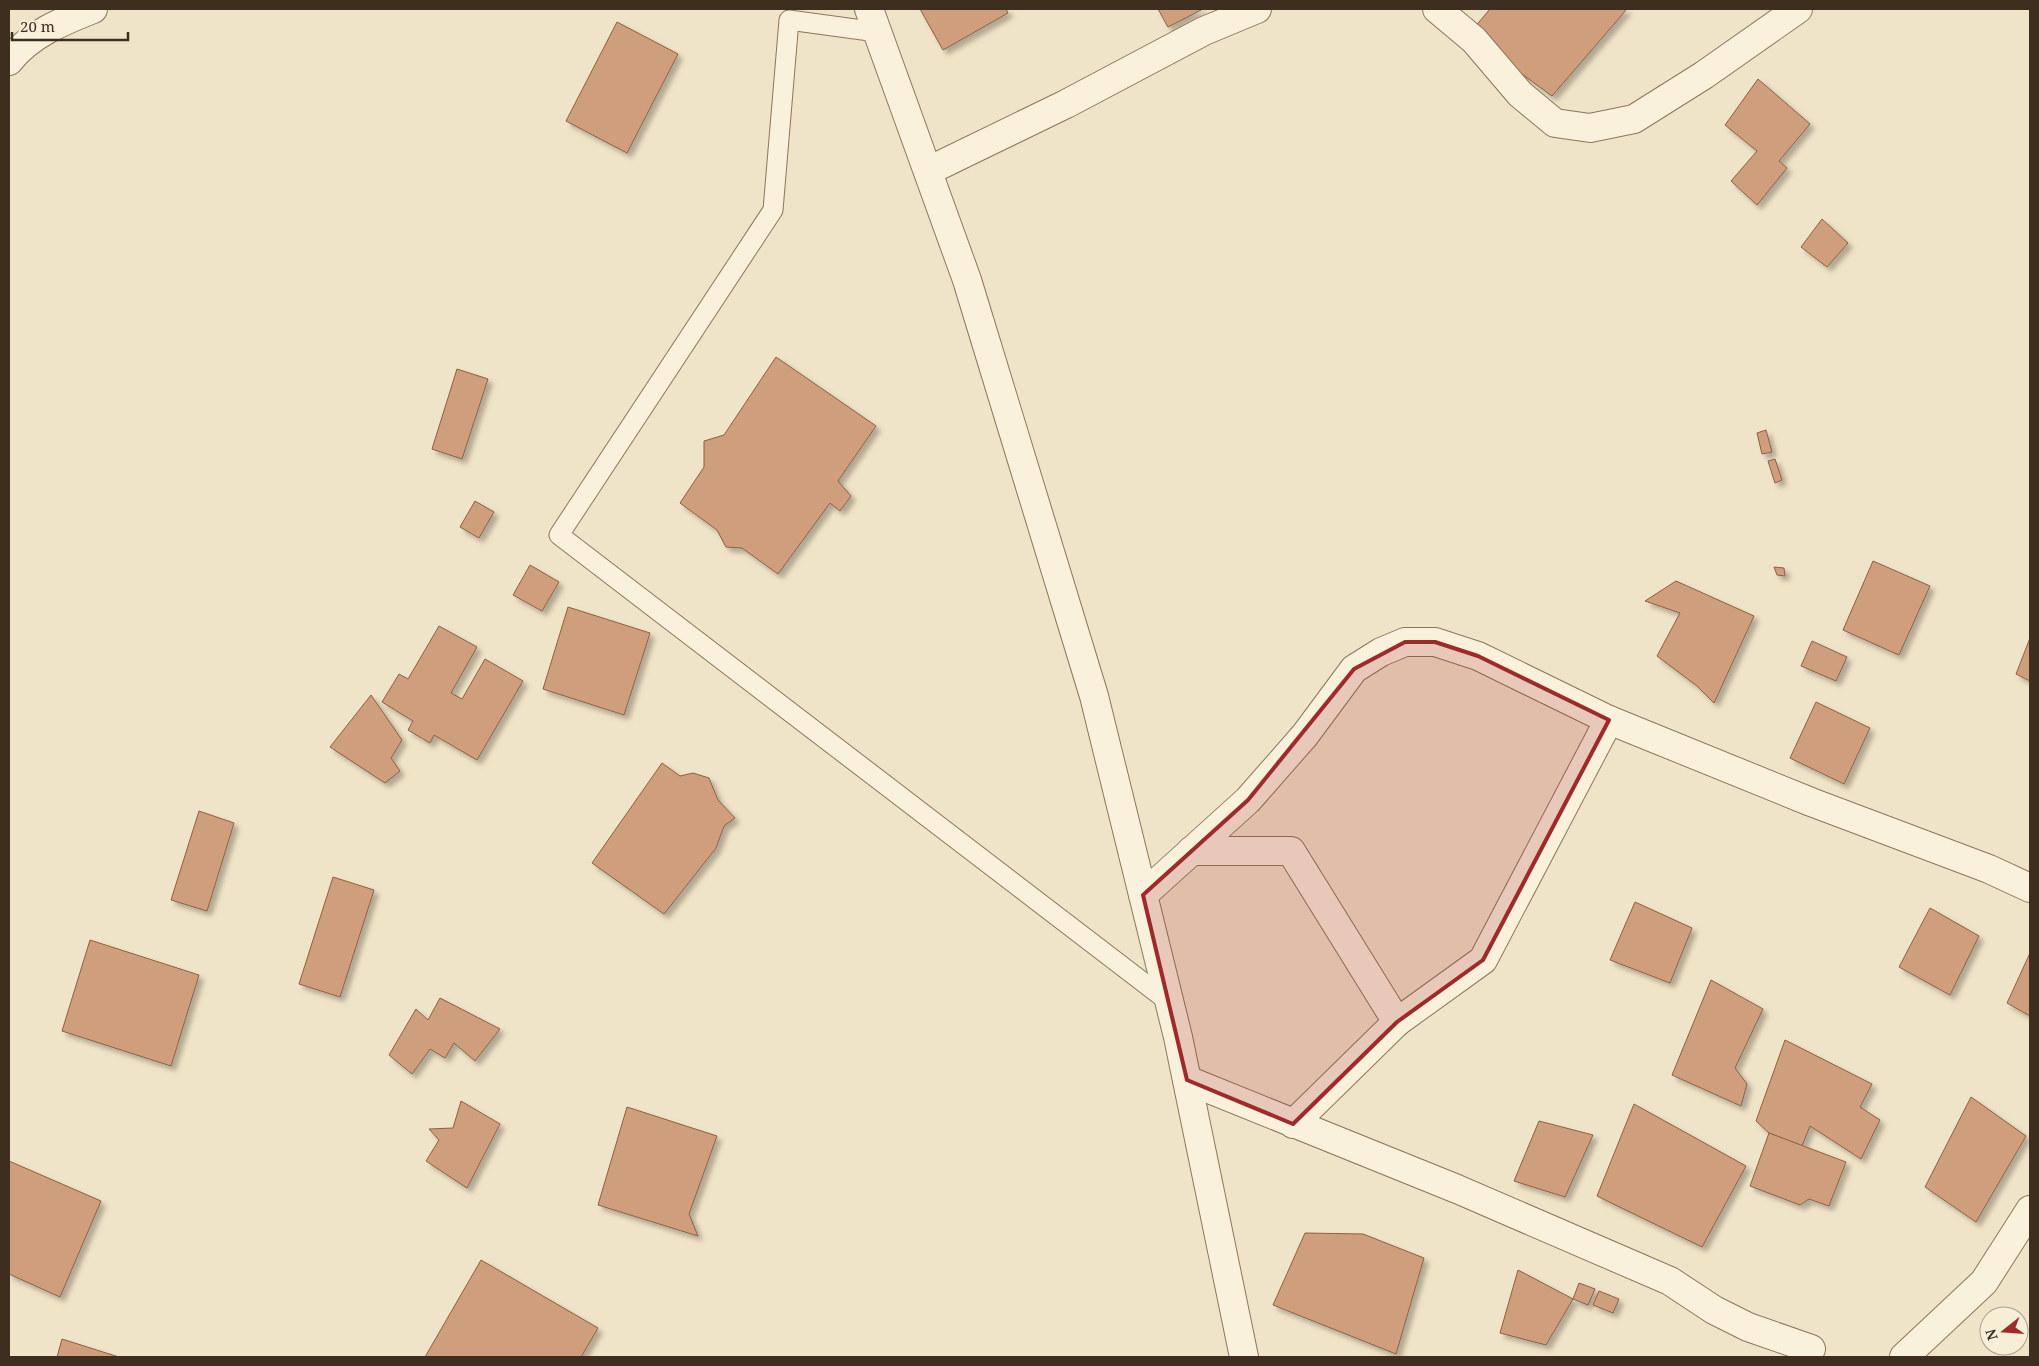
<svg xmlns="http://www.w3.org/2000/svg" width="2039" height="1366" viewBox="0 0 2039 1366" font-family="'Noto Serif',serif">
<defs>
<filter id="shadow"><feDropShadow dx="4.5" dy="4.5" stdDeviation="2.5" flood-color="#0004"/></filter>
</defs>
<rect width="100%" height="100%" fill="#f0e4c8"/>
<g fill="#cf9f7d" stroke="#8d5f41" filter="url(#shadow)">
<path d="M 920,9 L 1006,9 L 1008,13 L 943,50 Z"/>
<path d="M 1158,9 L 1203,9 L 1168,27 Z"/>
<path d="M 1490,9 L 1627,9 L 1552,96 L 1468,35 Z"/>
<path d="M 617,22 L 678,54 L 627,153 L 566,121 Z"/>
<path d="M 1758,79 L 1810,124 L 1779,161 L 1787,168 L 1757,205 L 1731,181 L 1757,151 L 1725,125 Z"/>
<path d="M 1822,219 L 1848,243 L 1827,267 L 1801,247 Z"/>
<path d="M 776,357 L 876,426 L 838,481 L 851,496 L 840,511 L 830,503 L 778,574 L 742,548 L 726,547 L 717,530 L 680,503 L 704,467 L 704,441 L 724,435 Z"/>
<path d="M 457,369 L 488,379 L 462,459 L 432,449 Z"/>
<path d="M 1766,430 L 1772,452 L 1762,454 L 1757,433 Z"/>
<path d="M 1775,459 L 1782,480 L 1775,483 L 1768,461 Z"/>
<path d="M 475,501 L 494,512 L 479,538 L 460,527 Z"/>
<path d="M 1873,561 L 1930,586 L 1899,655 L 1843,630 Z"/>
<path d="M 530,565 L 559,582 L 542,611 L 513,595 Z"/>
<path d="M 1774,567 L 1784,568 L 1785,576 L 1777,575 Z"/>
<path d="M 1676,581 L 1754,616 L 1714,703 L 1697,686 L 1657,656 L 1680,613 L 1645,601 Z"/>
<path d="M 568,607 L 650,633 L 624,715 L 543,689 Z"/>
<path d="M 439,626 L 477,647 L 451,693 L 462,699 L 485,659 L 523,681 L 477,760 L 434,735 L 430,743 L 408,730 L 413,721 L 382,702 L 399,674 L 408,679 Z"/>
<path d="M 2030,638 L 2030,681 L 2016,674 Z"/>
<path d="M 1812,641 L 1847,657 L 1836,681 L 1801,666 Z"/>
<path d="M 371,695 L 402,740 L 391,758 L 400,771 L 385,783 L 330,747 Z"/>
<path d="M 1816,702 L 1870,728 L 1844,784 L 1790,758 Z"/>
<path d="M 662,763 L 680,776 L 693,773 L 709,778 L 718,800 L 735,818 L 724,826 L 716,848 L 664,914 L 592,863 Z"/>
<path d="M 199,811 L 234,823 L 207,911 L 171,900 Z"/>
<path d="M 333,877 L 374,890 L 340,997 L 299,984 Z"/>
<path d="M 1635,902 L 1692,928 L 1670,983 L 1610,960 Z"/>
<path d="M 1930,908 L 1979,936 L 1950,995 L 1899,967 Z"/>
<path d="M 90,940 L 199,975 L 171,1066 L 62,1031 Z"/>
<path d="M 2030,953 L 2030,1016 L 2007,1003 Z"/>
<path d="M 1711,980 L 1763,1009 L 1735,1068 L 1747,1084 L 1741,1106 L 1672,1075 Z"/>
<path d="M 440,998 L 500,1029 L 475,1061 L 454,1043 L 445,1058 L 430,1049 L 412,1074 L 389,1055 L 416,1009 L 428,1020 Z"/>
<path d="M 1785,1040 L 1872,1084 L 1860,1107 L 1880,1120 L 1861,1159 L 1810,1126 L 1802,1146 L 1769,1133 L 1756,1121 Z"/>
<path d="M 1971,1097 L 2026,1136 L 1976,1222 L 1925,1187 Z"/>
<path d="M 461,1101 L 500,1124 L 467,1188 L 426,1161 L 439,1140 L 429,1129 L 453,1128 Z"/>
<path d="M 1634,1104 L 1746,1166 L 1702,1247 L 1597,1196 Z"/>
<path d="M 627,1107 L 717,1136 L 689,1214 L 698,1236 L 598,1205 Z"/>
<path d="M 1539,1121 L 1593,1135 L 1565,1197 L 1514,1181 Z"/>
<path d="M 1769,1133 L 1846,1162 L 1829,1206 L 1809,1199 L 1800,1205 L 1750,1186 Z"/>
<path d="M 9,1161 L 101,1201 L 60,1297 L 9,1274 Z"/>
<path d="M 1305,1233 L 1363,1234 L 1424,1258 L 1396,1354 L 1273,1305 Z"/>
<path d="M 481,1260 L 598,1328 L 581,1357 L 425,1357 Z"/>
<path d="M 1518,1270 L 1573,1299 L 1546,1345 L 1500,1333 Z"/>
<path d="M 1579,1283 L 1595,1289 L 1588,1305 L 1573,1299 Z"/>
<path d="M 1599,1291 L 1619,1299 L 1613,1313 L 1593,1305 Z"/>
<path d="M 62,1339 L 119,1357 L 57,1357 Z"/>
</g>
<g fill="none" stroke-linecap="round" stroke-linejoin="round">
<g stroke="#8d765c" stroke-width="21">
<path id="service" d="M 877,32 L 789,20 L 773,210 L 559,535 L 1169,1002"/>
</g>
<g stroke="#8d765c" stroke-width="30">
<g id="minor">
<path d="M 869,9 L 967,280 L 1094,696 L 1178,1037 L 1244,1357"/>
<path d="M 1437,9 L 1474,40 L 1520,94 L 1555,123 L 1590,128 L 1634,119 L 1704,75 L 1798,9"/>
<path d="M 9,61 C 30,34 63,21 93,9"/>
<path d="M 928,171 L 1066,104 L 1204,31 L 1257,9"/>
<path d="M 1191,851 L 1291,851 L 1397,1022 L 1293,1124"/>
<path d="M 1143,895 L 1248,800 L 1305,735 L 1354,669 L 1381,652 L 1405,642 L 1435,642 L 1478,656 L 1609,720 L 1811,802 L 1989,869 L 2030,888"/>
<path d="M 1397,1022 L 1483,960 L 1609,720"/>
<path d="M 1187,1080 L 1457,1189 L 1670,1281 L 1714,1310 L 1748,1327 L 1811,1349"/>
<path d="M 1904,1357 L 1984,1282 L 2030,1210"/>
</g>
</g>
<use href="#service" stroke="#faf1dc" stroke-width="19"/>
<use href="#minor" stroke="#faf1dc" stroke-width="28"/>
</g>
<path fill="#9e2a2b" fill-opacity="0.2" stroke="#9e2a2b" stroke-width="4" stroke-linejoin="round" d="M 1405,642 L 1435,642 L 1478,656 L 1609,720 L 1483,960 L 1397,1022 L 1293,1124 L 1187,1080 L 1143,895 L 1248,800 L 1354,669 Z"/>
<rect width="2039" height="1366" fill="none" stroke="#3d2e20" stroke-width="20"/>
<g transform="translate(2004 1331) rotate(253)"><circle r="24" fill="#f7eed8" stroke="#ada18e"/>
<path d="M0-4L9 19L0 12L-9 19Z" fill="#9e2a2b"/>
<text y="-8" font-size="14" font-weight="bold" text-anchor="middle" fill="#3d2e20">N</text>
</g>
<path d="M12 32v8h116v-8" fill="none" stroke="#3d2e20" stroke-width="2.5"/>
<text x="20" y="32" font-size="15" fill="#3d2e20" stroke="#f7eed8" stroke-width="4" paint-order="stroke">20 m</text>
</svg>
